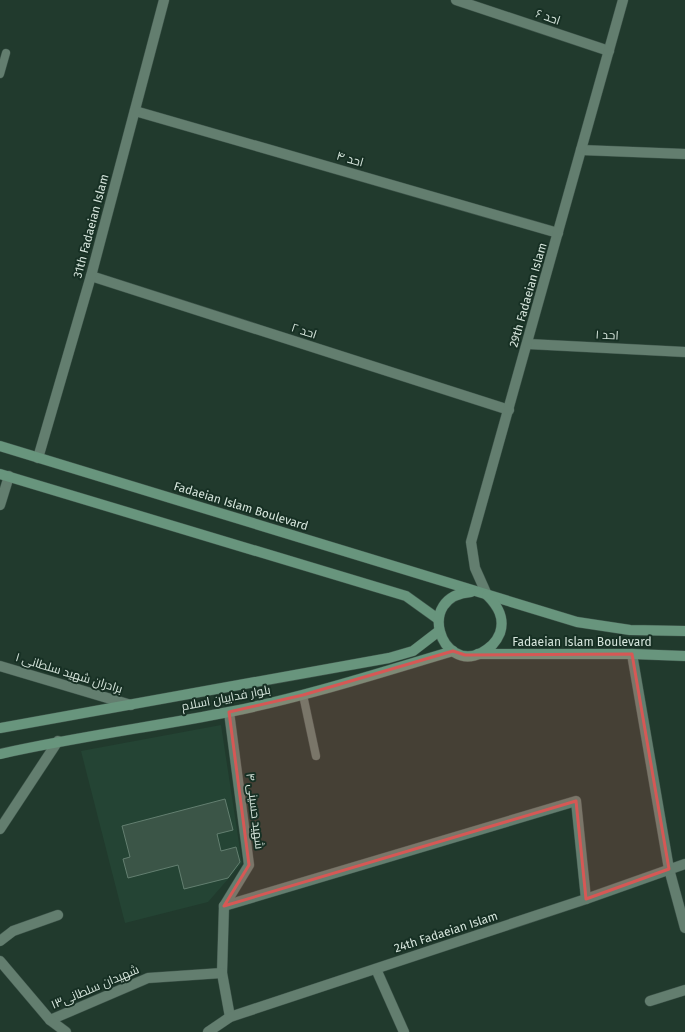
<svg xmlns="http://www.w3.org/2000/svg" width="685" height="1032" viewBox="0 0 685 1032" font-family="'Fira Sans',Cairo,sans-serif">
<rect width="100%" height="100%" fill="#213a2d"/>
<path fill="#244434" d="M 221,725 L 242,863 L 208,902 L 125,923 L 81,751 Z"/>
<path fill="#3b5547" stroke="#637f70" d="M 225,799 L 233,830 L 217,834 L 221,851 L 236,847 L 240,862 L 228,878 L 184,889 L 178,865 L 128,878 L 123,859 L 130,857 L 122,826 Z"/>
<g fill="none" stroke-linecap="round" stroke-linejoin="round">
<g stroke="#3e544a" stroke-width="9">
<g id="service">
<path d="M 0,74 L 6,53"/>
<path d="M 303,695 L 316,756"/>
</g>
</g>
<g stroke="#3e544a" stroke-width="11">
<g id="minor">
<path d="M 456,0 L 609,51"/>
<path d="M 135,111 L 558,233"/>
<path d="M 581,150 L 685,154"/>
<path d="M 91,276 L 509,410"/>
<path d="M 528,344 L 685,352"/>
<path d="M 38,458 L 91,276 L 164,0"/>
<path d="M 487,595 L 475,568 L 471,542 L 623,0"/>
<path d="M 632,654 L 669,869 L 685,928"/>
<path d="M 224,906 L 576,801 L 586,899"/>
<path d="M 224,906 L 249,865 L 229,712"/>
<path d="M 224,906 L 222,973 L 230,1017"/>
<path d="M 0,941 L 13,931 L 58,915"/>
<path d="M 376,969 L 404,1032"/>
<path d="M 650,1001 L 685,990"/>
<path d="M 50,1020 L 148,978 L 222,973"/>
<path d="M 208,1032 L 230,1017 L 586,899 L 685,864"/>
</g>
</g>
<g stroke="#3e544a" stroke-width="11">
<g id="tertiary">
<path d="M 0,505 L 9,476"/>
<path d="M 0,666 L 131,705"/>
<path d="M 0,829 L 58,741"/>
<path d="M 0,961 L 50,1020 L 66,1032"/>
</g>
</g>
<g stroke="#3e544a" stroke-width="11">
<g id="secondary">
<path d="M 0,446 L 577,622 L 630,630 L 685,631"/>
<path d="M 0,474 L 406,596 L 438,619"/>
<path d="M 471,592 C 415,596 441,673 481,653 C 490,648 496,643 500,633 C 505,618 498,606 487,595"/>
<path d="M 478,654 L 632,654 L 685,656"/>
<path d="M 0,728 L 389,658 L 413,651 L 439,631"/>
<path d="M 0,754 C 76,737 152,727 229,712 C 305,697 379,673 453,651"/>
</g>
</g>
<use href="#service" stroke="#637e6f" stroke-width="8"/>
<use href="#minor" stroke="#637e6f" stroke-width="10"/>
<use href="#tertiary" stroke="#637e6f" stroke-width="10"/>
<use href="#secondary" stroke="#68957d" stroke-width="10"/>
</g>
<path fill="#d65855" fill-opacity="0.2" stroke="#d65855" stroke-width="3" stroke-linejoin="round" d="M 453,651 L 465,655 L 632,654 L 669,869 L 586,899 L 576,801 L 224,906 L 249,865 L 229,712 L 303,695 Z"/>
<g text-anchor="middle" stroke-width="4" stroke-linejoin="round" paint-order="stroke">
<g font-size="12" fill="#d7e6dd" stroke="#173024">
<text transform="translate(548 17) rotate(19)" y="4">احد ۶</text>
<text transform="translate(350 159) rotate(16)" y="4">احد ۴</text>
<text transform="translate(91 226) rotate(-75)" y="4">31th Fadaeian Islam</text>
<text transform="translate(528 295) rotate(-74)" y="4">29th Fadaeian Islam</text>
<text transform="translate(304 331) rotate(18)" y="4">احد ۲</text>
<text transform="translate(607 335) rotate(3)" y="4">احد ۱</text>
<text transform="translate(241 506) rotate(17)" y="4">Fadaeian Islam Boulevard</text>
<text x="582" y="646">Fadaeian Islam Boulevard</text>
<text transform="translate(69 673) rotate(17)" y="4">برادران شهید سلطانی ۱</text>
<text transform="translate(226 698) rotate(-11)" y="4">بلوار فداییان اسلام</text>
<text transform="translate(255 811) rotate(83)" y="4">شهید حسینی ۴</text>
<text transform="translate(446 932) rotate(-18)" y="4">24th Fadaeian Islam</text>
<text transform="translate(95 987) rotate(-23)" y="4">شهیدان سلطانی۱۳</text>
</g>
</g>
</svg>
